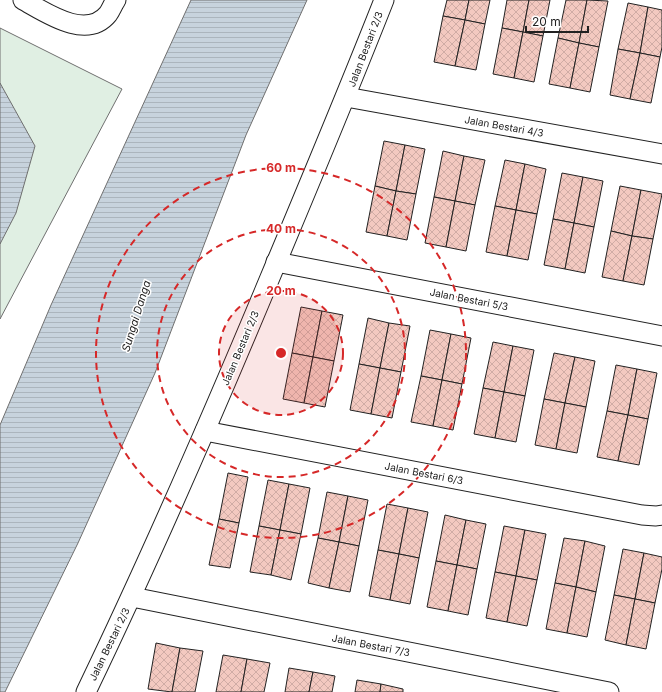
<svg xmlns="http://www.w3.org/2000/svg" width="662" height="692" viewBox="0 0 662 692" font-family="Inter,sans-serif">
<defs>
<pattern id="water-rules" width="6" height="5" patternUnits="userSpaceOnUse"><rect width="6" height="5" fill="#c7d3dd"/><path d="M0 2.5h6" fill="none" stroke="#abb5bd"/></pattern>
<pattern id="building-cross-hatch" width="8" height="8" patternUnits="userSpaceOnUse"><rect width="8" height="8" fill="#f3c9c0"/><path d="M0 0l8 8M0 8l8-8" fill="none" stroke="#d0aca5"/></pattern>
</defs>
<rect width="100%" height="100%" fill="#fff"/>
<path fill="#e0efe3" stroke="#6f6f6f" d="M 0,28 L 122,89 L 0,319 Z"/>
<g fill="url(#water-rules)" stroke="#6f6f6f">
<path d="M 191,0 L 307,0 L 246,135 L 155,373 L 78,543 L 5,692 L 0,692 L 0,425 L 51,305 Z"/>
<path d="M 0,83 L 35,146 L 16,213 L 0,244 Z"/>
</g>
<g fill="url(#building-cross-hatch)" stroke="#222">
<path d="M 447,0 L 469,0 L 465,20 L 443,16 Z"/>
<path d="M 469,0 L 490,0 L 485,24 L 465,20 Z"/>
<path d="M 507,0 L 529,0 L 523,32 L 502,28 Z"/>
<path d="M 529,0 L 550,0 L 543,36 L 523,32 Z"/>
<path d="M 566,0 L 587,0 L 579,43 L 558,38 Z"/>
<path d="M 587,0 L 608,1 L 599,47 L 579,43 Z"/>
<path d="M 628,3 L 648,7 L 640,53 L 618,49 Z"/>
<path d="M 648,7 L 662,10 L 662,47 L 660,57 L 640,53 Z"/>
<path d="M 443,16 L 465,20 L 455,66 L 434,62 Z"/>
<path d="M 465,20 L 485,24 L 476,70 L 455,66 Z"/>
<path d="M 502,28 L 523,32 L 514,78 L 493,74 Z"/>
<path d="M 523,32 L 543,36 L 534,82 L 514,78 Z"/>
<path d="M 558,38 L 579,43 L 570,88 L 549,84 Z"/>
<path d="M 579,43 L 599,47 L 590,92 L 570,88 Z"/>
<path d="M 618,49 L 640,53 L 630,99 L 610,95 Z"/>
<path d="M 640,53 L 660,57 L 651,103 L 630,99 Z"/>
<path d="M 384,141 L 405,145 L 396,191 L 375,186 Z"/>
<path d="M 405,145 L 425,149 L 416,194 L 396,191 Z"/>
<path d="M 443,151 L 464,156 L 455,201 L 434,197 Z"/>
<path d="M 464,156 L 485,160 L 475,205 L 455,201 Z"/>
<path d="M 505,160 L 525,164 L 516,210 L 495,206 Z"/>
<path d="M 525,164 L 546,169 L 537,214 L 516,210 Z"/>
<path d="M 562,173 L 583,177 L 574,223 L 553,219 Z"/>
<path d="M 583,177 L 603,181 L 594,227 L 574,223 Z"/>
<path d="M 375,186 L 396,191 L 387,236 L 366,232 Z"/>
<path d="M 620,186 L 641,190 L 632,236 L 611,231 Z"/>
<path d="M 641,190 L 662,194 L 653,239 L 632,236 Z"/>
<path d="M 396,191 L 416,194 L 407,240 L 387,236 Z"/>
<path d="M 434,197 L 455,201 L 446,247 L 425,243 Z"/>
<path d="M 455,201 L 475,205 L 466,251 L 446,247 Z"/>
<path d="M 495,206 L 516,210 L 507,256 L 486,252 Z"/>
<path d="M 516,210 L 537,214 L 528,260 L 507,256 Z"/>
<path d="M 553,219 L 574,223 L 565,269 L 544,265 Z"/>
<path d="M 574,223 L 594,227 L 585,273 L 565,269 Z"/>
<path d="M 611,231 L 632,236 L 623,281 L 602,277 Z"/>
<path d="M 632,236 L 653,239 L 644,285 L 623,281 Z"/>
<path d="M 301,307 L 322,311 L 313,357 L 292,353 Z"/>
<path d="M 322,311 L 343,315 L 334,361 L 313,357 Z"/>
<path d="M 368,318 L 389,323 L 380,368 L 359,364 Z"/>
<path d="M 389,323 L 410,326 L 401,372 L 380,368 Z"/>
<path d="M 430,330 L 451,334 L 442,380 L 421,376 Z"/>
<path d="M 451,334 L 471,338 L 462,384 L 442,380 Z"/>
<path d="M 493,342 L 513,346 L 504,392 L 483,388 Z"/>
<path d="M 513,346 L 534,350 L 525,396 L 504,392 Z"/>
<path d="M 292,353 L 313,357 L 304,403 L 283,399 Z"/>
<path d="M 554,353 L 575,357 L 565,403 L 544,399 Z"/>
<path d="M 313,357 L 334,361 L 325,407 L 304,403 Z"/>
<path d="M 575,357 L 595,361 L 586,407 L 565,403 Z"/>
<path d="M 359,364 L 380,368 L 371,414 L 350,410 Z"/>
<path d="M 616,365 L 637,369 L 628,415 L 607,411 Z"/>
<path d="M 380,368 L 401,372 L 392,418 L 371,414 Z"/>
<path d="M 637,369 L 657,373 L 648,419 L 628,415 Z"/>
<path d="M 421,376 L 442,380 L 433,426 L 411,422 Z"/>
<path d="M 442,380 L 462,384 L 453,430 L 433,426 Z"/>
<path d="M 483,388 L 504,392 L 495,438 L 474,434 Z"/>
<path d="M 504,392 L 525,396 L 516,442 L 495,438 Z"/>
<path d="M 544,399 L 565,403 L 556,449 L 535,445 Z"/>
<path d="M 565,403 L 586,407 L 577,453 L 556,449 Z"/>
<path d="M 607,411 L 628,415 L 618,461 L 597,457 Z"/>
<path d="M 628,415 L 648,419 L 639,465 L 618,461 Z"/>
<path d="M 228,473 L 248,477 L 239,523 L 219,519 Z"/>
<path d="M 268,480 L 289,484 L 280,530 L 259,526 Z"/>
<path d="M 289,484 L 310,488 L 301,534 L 280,530 Z"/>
<path d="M 327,492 L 348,496 L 339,542 L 318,538 Z"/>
<path d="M 348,496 L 368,500 L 359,546 L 339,542 Z"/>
<path d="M 387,504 L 408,508 L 399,554 L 378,550 Z"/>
<path d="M 408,508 L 428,512 L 419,558 L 399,554 Z"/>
<path d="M 445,515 L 466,520 L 457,565 L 436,561 Z"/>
<path d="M 219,519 L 239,523 L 230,568 L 209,565 Z"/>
<path d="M 466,520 L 486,524 L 477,569 L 457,565 Z"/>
<path d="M 259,526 L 280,530 L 271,575 L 250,572 Z"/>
<path d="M 504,526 L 525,530 L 516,576 L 495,572 Z"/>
<path d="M 280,530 L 301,534 L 291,580 L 271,575 Z"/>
<path d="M 525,530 L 546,534 L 537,580 L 516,576 Z"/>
<path d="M 318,538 L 339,542 L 329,588 L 308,583 Z"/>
<path d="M 564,538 L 585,541 L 576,587 L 555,583 Z"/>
<path d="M 585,541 L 605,546 L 596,592 L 576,587 Z"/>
<path d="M 339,542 L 359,546 L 350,592 L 329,588 Z"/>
<path d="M 623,549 L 644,553 L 635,599 L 614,595 Z"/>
<path d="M 378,550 L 399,554 L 390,600 L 369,596 Z"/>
<path d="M 644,553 L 662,557 L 662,569 L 655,603 L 635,599 Z"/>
<path d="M 399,554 L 419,558 L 410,604 L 390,600 Z"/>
<path d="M 436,561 L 457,565 L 448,611 L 427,607 Z"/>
<path d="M 457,565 L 477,569 L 468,615 L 448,611 Z"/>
<path d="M 495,572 L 516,576 L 507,622 L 486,618 Z"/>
<path d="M 516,576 L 537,580 L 527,626 L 507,622 Z"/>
<path d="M 555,583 L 576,587 L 567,633 L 546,629 Z"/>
<path d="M 576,587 L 596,592 L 587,637 L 567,633 Z"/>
<path d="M 614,595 L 635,599 L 626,645 L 605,640 Z"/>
<path d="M 635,599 L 655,603 L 646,649 L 626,645 Z"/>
<path d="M 156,643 L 180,648 L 172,692 L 148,689 Z"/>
<path d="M 180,648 L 203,651 L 195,692 L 172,692 Z"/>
<path d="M 223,655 L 247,659 L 241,692 L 216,692 Z"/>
<path d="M 247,659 L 270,663 L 264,692 L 241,692 Z"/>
<path d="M 289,668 L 313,672 L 309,692 L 285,692 Z"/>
<path d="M 313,672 L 335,676 L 332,692 L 309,692 Z"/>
<path d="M 357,680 L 381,684 L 380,692 L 355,692 Z"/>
<path d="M 381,684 L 403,689 L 403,692 L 380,692 Z"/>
</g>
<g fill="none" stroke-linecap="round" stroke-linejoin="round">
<g stroke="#222" stroke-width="21">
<g id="minor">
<path d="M 23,0 C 45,12 86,41 108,14 C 111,10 113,4 116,0"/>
<path d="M 346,97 L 662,154"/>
<path d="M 276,262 L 662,336"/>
<path d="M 205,431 L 642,515 L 656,516 L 662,515"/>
<path d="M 132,597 L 609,692"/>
<path d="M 86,692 C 151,557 211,419 269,280 C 308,187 347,94 384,0"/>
</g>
</g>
<use href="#minor" stroke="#fff" stroke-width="19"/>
</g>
<circle cx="281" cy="353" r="62" fill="#d62828" fill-opacity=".12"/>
<g fill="none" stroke="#d62828" stroke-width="2" stroke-dasharray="7 5">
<circle cx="281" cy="353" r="62"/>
<circle cx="281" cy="353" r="124"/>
<circle cx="281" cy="353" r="185"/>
</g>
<g text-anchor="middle" stroke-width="3" stroke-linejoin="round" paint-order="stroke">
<g font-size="10" fill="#222" stroke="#fff">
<text transform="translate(365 49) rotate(-69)" y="4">Jalan Bestari 2/3</text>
<text transform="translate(504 126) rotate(10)" y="4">Jalan Bestari 4/3</text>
<text transform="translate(469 299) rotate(11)" y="4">Jalan Bestari 5/3</text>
<text transform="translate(240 348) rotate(-67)" y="4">Jalan Bestari 2/3</text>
<text transform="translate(424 473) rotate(11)" y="4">Jalan Bestari 6/3</text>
<text transform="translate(109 644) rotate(-64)" y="4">Jalan Bestari 2/3</text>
<text transform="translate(371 645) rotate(11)" y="4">Jalan Bestari 7/3</text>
</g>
<g font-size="11" font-style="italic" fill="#222" stroke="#fff">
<text transform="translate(136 316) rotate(-73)" y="4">Sungai Danga</text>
</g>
</g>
<circle cx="281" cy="353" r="6" fill="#d62828" stroke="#fff" stroke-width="2"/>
<g font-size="12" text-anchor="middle" font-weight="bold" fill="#d62828" stroke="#fff" stroke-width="3" stroke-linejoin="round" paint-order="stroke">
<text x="281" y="172">60 m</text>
<text x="281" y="233">40 m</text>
<text x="281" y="295">20 m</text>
</g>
<path d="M526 26v6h62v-6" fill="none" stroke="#222222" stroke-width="2"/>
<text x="532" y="26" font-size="12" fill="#222222" stroke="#ffffff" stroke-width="3" paint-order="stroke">20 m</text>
</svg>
